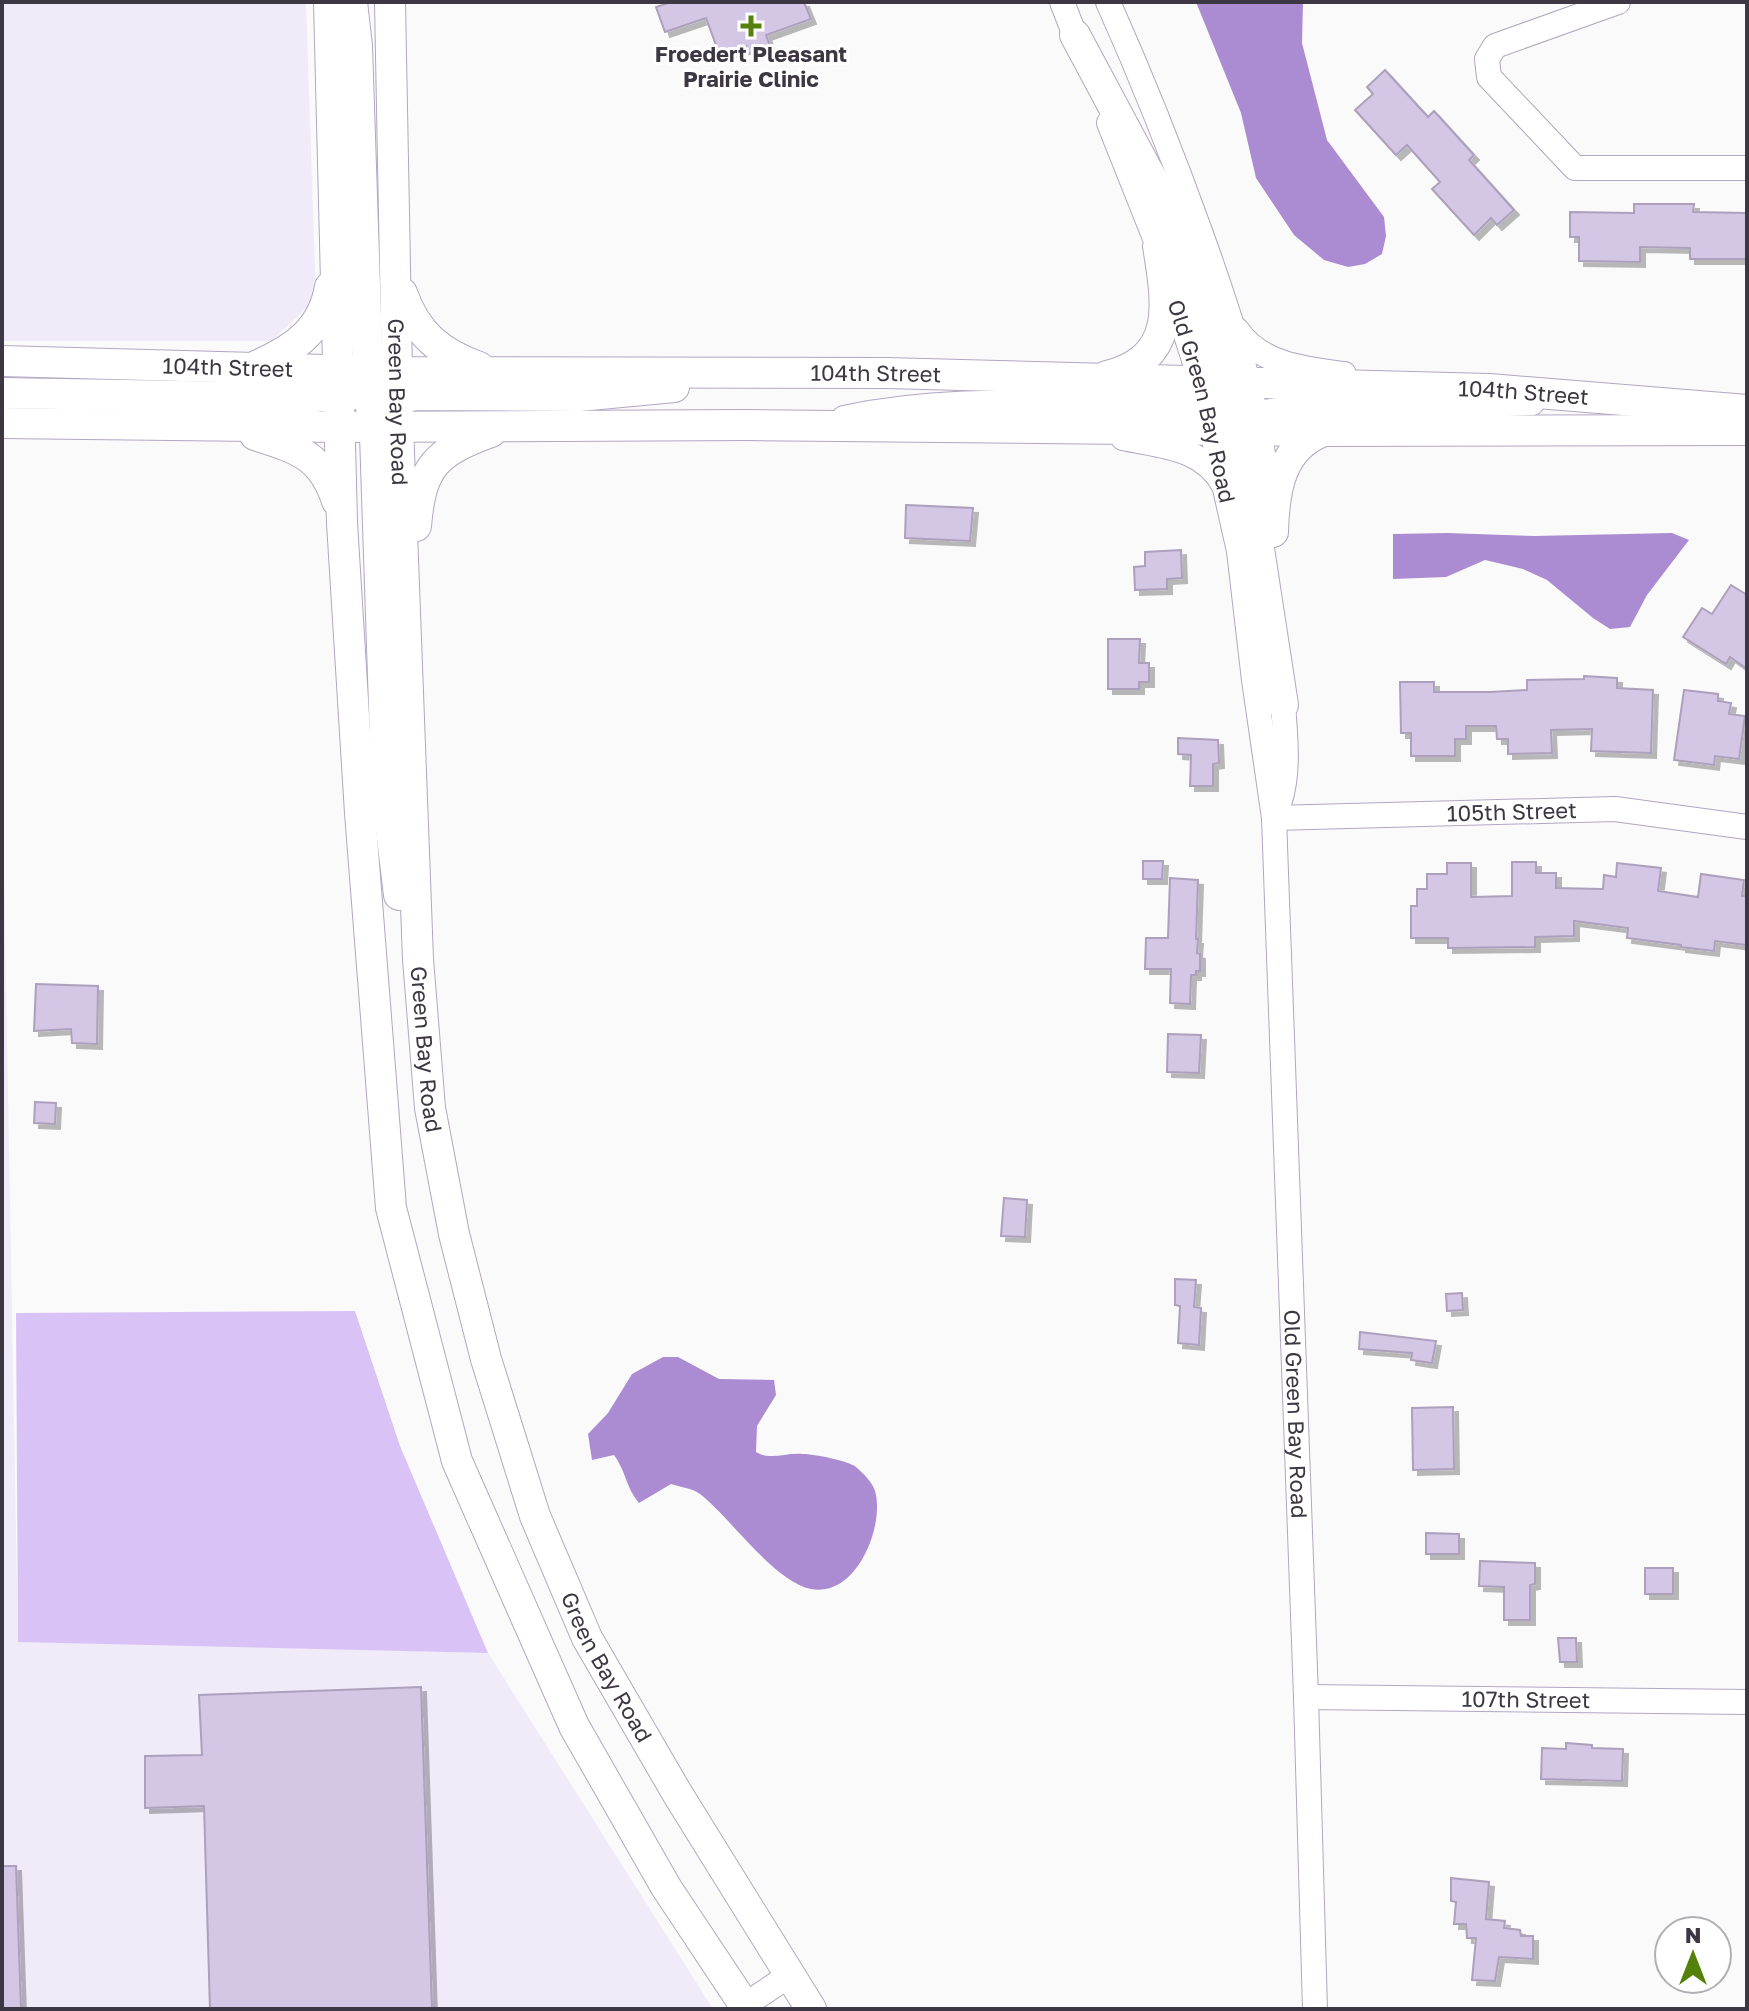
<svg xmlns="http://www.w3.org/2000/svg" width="1749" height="2011" viewBox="0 0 1749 2011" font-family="'Golos Text',sans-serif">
<defs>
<filter id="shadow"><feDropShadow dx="5" dy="5" stdDeviation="0" flood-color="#0004"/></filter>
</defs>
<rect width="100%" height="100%" fill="#fafafa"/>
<g fill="#f1eaf9">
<path d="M 2,2 L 306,2 L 316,299 L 272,341 L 2,341 Z"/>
<path d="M 2,764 L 18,1641 L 488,1653 L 713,2009 L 2,2009 Z"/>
</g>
<path fill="#d9c3f6" d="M 355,1311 L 400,1446 L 488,1653 L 18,1642 L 16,1313 Z"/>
<g fill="#ab8bd2">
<path d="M 1196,2 L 1303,2 L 1302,43 L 1327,140 L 1384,217 L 1386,236 L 1382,254 L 1365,264 L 1348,267 L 1324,260 L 1294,235 L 1256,178 L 1241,113 Z"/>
<path d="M 1447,533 L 1534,536 L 1672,533 L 1689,540 L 1647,595 L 1630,627 L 1610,629 L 1593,618 L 1547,580 L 1523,569 L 1485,560 L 1446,577 L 1393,579 L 1393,534 Z"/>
<path d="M 663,1357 L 678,1357 L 719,1379 L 774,1380 L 776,1395 L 757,1426 L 756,1452 C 771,1461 786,1452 803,1454 C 814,1454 849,1461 856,1467 C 863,1473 873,1483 875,1491 C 885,1525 857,1598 811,1589 C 773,1581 731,1518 700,1494 C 692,1488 680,1487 671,1484 L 639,1503 C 626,1488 626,1471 614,1455 L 592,1460 L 588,1434 L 608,1413 L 632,1374 Z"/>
</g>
<g fill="#d4c7e5" stroke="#aca0bc" stroke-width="2" filter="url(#shadow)">
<path d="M 671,2 L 804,2 L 811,19 L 766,35 L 770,46 L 749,54 L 746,46 L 720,56 L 706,18 L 665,32 L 656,7 Z"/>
<path d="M 1385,70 L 1428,117 L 1434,111 L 1474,155 L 1469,160 L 1514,210 L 1497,225 L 1491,218 L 1474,235 L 1432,189 L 1440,182 L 1407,145 L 1396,155 L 1355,110 L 1373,94 L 1367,87 Z"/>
<path d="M 1634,204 L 1694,204 L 1693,212 L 1747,213 L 1747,259 L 1690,259 L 1690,248 L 1640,247 L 1640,262 L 1579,261 L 1579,237 L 1570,237 L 1570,212 L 1634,213 Z"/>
<path d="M 906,505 L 973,508 L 970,541 L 905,538 Z"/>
<path d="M 1181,550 L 1182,578 L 1167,579 L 1167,589 L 1135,590 L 1134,567 L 1145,566 L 1145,552 Z"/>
<path d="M 1731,585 L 1747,595 L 1747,669 L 1730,657 L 1726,664 L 1683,637 L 1702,608 L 1712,614 Z"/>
<path d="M 1108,639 L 1140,639 L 1139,663 L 1149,663 L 1149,682 L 1139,682 L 1139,689 L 1108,689 Z"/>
<path d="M 1584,676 L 1617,678 L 1617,688 L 1653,690 L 1651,753 L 1591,751 L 1592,729 L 1551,730 L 1552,753 L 1508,754 L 1508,739 L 1497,739 L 1496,726 L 1466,726 L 1466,739 L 1455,739 L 1455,756 L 1411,756 L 1411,733 L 1401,733 L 1400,682 L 1434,682 L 1434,692 L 1490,692 L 1527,690 L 1527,680 L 1584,679 Z"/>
<path d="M 1684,690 L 1718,694 L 1718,701 L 1731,703 L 1729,714 L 1745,716 L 1739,759 L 1715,756 L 1714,765 L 1674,760 Z"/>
<path d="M 1178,738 L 1218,740 L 1219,763 L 1213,764 L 1213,786 L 1190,786 L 1191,755 L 1178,754 Z"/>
<path d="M 1143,861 L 1163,861 L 1162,879 L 1143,879 Z"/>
<path d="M 1512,862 L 1536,862 L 1536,873 L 1556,873 L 1556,888 L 1603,889 L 1604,875 L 1616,877 L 1617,863 L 1661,868 L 1658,891 L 1698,897 L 1701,874 L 1744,880 L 1742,896 L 1747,896 L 1747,945 L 1715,941 L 1714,951 L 1681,947 L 1681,945 L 1627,938 L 1628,928 L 1574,921 L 1574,936 L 1535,937 L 1535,947 L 1448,948 L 1448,938 L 1411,938 L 1411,906 L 1417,906 L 1417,889 L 1427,889 L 1427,874 L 1447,874 L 1447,863 L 1471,863 L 1471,897 L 1512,896 Z"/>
<path d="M 1170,878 L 1198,880 L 1196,939 L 1198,939 L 1197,953 L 1200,954 L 1200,971 L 1196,971 L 1196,975 L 1191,975 L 1190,1004 L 1170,1003 L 1171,969 L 1145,969 L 1146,938 L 1168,938 Z"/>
<path d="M 36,984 L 98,986 L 97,1044 L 72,1043 L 71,1029 L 34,1031 Z"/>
<path d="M 1168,1034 L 1201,1035 L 1199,1073 L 1167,1072 Z"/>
<path d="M 35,1102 L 56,1103 L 55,1124 L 34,1123 Z"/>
<path d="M 1004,1198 L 1027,1200 L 1025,1237 L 1001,1236 Z"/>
<path d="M 1175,1279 L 1196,1280 L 1194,1307 L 1201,1308 L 1199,1345 L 1178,1343 L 1180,1306 L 1175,1305 Z"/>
<path d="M 1462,1293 L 1463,1310 L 1447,1311 L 1446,1294 Z"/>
<path d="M 1360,1332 L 1436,1341 L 1432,1363 L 1411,1360 L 1412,1353 L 1359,1349 Z"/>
<path d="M 1453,1407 L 1454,1469 L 1413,1470 L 1412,1408 Z"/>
<path d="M 1426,1533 L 1459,1534 L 1459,1554 L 1426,1554 Z"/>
<path d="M 1480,1561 L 1535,1563 L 1535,1584 L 1530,1585 L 1530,1620 L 1504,1620 L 1504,1587 L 1479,1586 Z"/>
<rect x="1645" y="1568" width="28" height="26"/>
<path d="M 1558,1638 L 1576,1638 L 1577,1662 L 1560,1662 Z"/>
<path d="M 421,1687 L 432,2009 L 210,2009 L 204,1806 L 145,1808 L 145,1756 L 202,1755 L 199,1695 Z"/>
<path d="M 1566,1743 L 1592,1745 L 1592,1748 L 1623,1749 L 1622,1781 L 1541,1779 L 1542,1748 L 1566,1749 Z"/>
<path d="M 2,1866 L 16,1866 L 21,2009 L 2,2009 Z"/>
<path d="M 1451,1878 L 1489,1882 L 1486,1919 L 1505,1921 L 1504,1928 L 1520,1930 L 1521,1936 L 1533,1936 L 1533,1959 L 1499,1957 L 1495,1981 L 1472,1980 L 1476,1938 L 1467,1938 L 1466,1924 L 1454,1924 L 1456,1902 L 1451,1901 Z"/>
</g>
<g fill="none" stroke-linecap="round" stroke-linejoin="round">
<g stroke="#b2a6c2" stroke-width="26">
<g id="minor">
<path d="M 1062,2 L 1081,51"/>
<path d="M 1108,2 C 1142,78 1173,156 1201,234 C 1234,326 1260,407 1270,505"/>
<path d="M 1618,2 L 1495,46 L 1487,59 L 1489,77 L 1575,168 L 1747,168"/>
<path id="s1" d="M 1109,123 L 1156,241 L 1201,382 L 1239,551 L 1254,680 L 1274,818 L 1306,1697 L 1315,2009"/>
<path d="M 1237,330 C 1261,365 1305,369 1344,374"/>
<path d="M 1242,415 L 1292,408 L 1434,407 L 1532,403"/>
<path d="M 844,418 C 927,400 1003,402 1087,404 C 1132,404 1178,409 1222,400"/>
<path d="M 1123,438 C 1160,446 1203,447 1223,484"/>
<path d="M 1279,804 C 1291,768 1284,727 1282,690"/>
<path id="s2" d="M 1274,818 L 1615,809 L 1747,827"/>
<path id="s3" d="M 1306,1697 L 1747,1702"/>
<path d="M 739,2009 L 790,1975"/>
</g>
</g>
<g stroke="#b2a6c2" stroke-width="32">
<g id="major">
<path d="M 329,2 L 342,523 L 360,813 L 391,1208 L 457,1461 L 574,1726 L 666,1887 L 747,2009"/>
<path d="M 352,2 L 357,46 L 367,348 L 373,391"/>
<path id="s4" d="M 390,2 L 398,426 L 418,959 L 430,1108 L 454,1234 L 486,1359 L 535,1516 L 587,1638 L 677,1793 L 811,2009"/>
<path d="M 1075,35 L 1175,222 L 1227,391 L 1244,419 L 1260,430"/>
<path d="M 402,293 C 416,333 439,353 479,367"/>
<path id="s5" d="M 2,361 L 398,372 L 887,373 L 1489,389 L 1747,410"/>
<path d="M 258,365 C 295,349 323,329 330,287"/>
<path d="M 338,370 C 371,383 371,402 375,435 L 387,797 L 399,895"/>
<path d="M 1107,376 C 1178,358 1167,303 1158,246"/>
<path d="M 2,393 L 300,398 L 356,394"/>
<path d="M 379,401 L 417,395 L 579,396 L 674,387"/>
<path d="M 1232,412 L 1246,464 L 1283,705"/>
<path d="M 2,423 L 340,427 L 747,425 L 1324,431 L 1747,430"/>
<path d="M 255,435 C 298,449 322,455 337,501"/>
<path d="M 416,526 C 421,466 436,452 491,432"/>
<path d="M 1273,532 C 1274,491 1280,447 1324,431"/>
</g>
</g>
<use href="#minor" stroke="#fff" stroke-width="24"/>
<use href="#major" stroke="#fff" stroke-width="30"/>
</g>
<path fill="#53810b" stroke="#fff" stroke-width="3" d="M747 14h8v8h8v8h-8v8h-8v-8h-8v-8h8z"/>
<g text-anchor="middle" stroke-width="6" stroke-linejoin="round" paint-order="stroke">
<g font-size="22" font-weight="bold" fill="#3c3742" stroke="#fff">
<text x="751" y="62">Froedert Pleasant<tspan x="751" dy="25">Prairie Clinic</tspan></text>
</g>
<g font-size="22" fill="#3c3742" stroke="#fff">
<text dy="8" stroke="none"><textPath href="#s5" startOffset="226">104th Street</textPath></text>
<text dy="8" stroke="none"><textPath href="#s5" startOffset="874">104th Street</textPath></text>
<text dy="8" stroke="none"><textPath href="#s5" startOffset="1522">104th Street</textPath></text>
<text dy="8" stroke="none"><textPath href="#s4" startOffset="400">Green Bay Road</textPath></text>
<text dy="8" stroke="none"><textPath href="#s1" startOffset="294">Old Green Bay Road</textPath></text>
<text dy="8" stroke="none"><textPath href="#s2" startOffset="238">105th Street</textPath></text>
<text dy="8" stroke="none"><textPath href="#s4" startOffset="1048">Green Bay Road</textPath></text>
<text dy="8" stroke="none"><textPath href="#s1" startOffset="1314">Old Green Bay Road</textPath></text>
<text dy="8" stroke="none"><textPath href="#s4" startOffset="1696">Green Bay Road</textPath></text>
<text dy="8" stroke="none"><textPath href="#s3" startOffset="220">107th Street</textPath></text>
</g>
</g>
<rect width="1749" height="2011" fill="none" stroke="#3c3742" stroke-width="8"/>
<g transform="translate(1693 1955)"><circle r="38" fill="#ffffff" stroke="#b1afb3" stroke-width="2"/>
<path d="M0-6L14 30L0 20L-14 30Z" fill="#53810b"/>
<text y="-12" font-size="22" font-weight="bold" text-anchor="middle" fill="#3c3742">N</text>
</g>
</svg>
